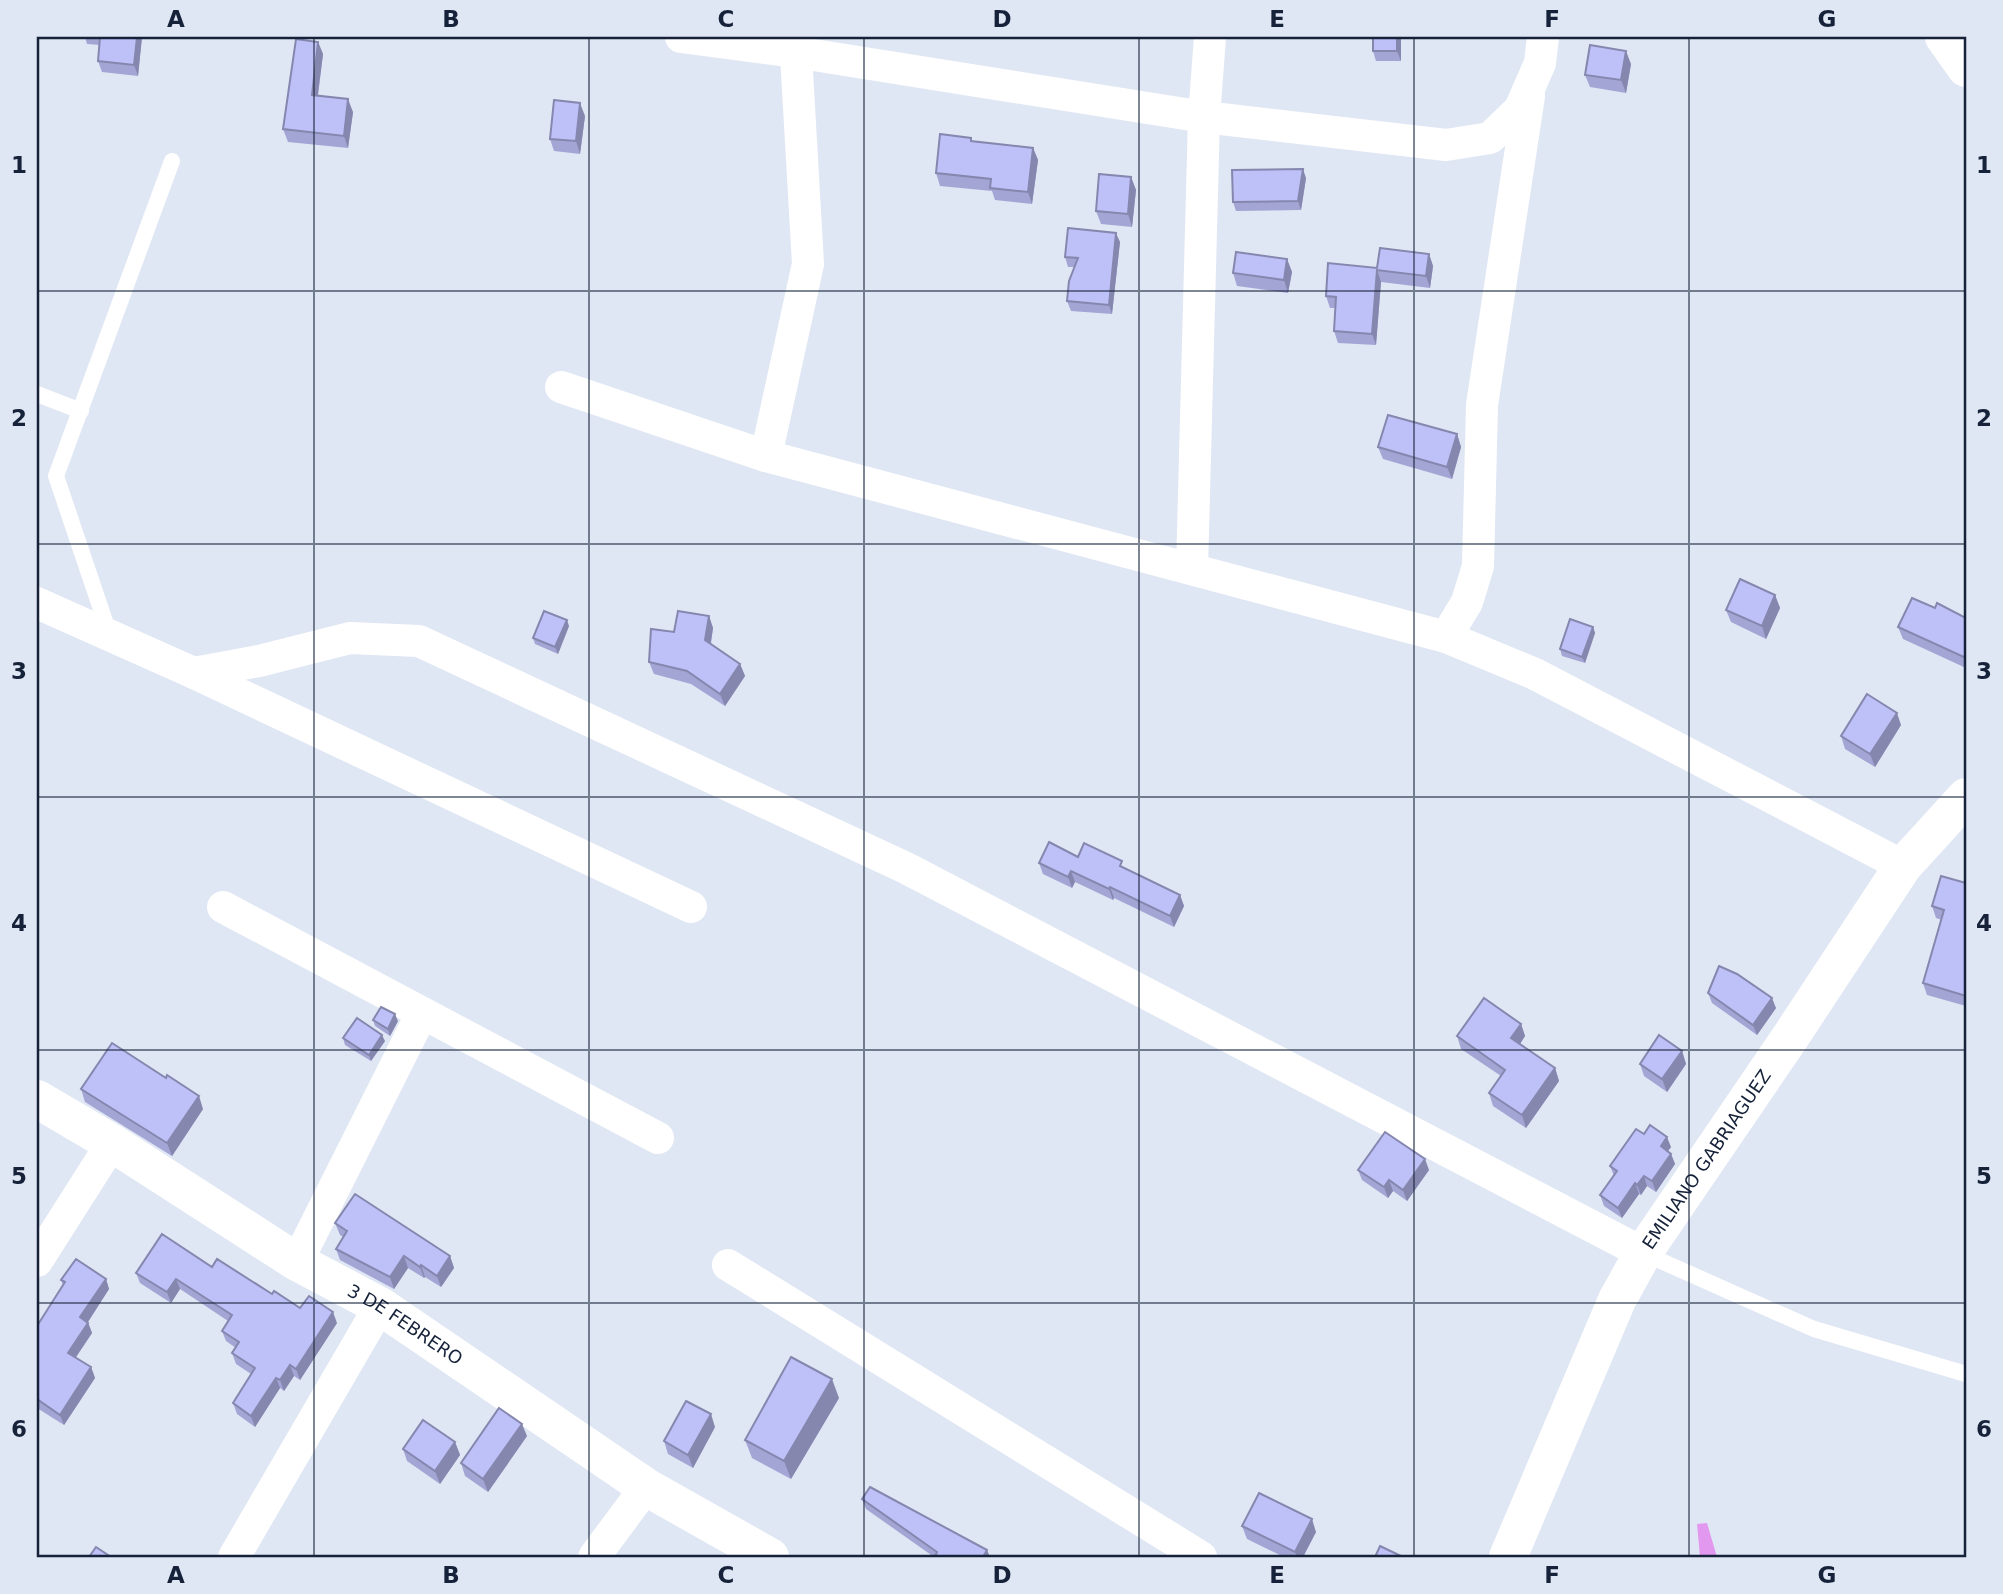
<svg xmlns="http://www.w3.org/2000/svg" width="2003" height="1594" viewBox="0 0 2003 1594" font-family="'DejaVu Sans',sans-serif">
<rect width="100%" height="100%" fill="#e0e7f4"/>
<path fill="#e298ee" d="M 1707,1523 L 1717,1557 L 1700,1557 L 1697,1524 Z"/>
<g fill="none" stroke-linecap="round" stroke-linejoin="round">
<g stroke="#fff" stroke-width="16">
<path d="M 37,394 L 81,411"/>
<path d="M 109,633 L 56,476 L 172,161"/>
<path d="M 1643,1253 L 1814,1329 L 1966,1374"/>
</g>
<g stroke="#fff" stroke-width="32">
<path d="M 681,37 L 795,52 L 1204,117 L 1446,145 L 1490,138 L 1520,109 L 1540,63 L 1543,37"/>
<path d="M 561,387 L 766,456 L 1446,637 L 1535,674 L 1903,866"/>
<path d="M 766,456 L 808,264 L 795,37"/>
<path d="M 1192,569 L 1204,117 L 1210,37"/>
<path d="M 37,603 L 194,673 L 691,907"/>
<path d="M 1446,637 L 1467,602 L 1478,566 L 1482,405 L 1529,96"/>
<path d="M 194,673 L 259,661 L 350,638 L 419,641 L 906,868 L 1643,1253"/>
<path d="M 223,907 L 658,1138"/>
<path d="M 37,1261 L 112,1143"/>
<path d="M 297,1262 L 422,1013"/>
<path d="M 728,1265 L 1201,1557"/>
<path d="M 234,1557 L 380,1306"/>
<path d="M 594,1557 L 646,1487"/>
</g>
<g stroke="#fff" stroke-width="38">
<path d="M 1944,37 L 1966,68"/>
<path id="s1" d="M 37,1099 L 112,1143 L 297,1262 L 380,1306 L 646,1487 L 770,1557"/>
<path id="s2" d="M 1508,1557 L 1617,1300 L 1643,1253 L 1789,1039 L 1903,866 L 1966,797"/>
</g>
</g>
<g fill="#a3a6d5">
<path d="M 85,37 L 142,37 L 138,76 L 102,72 L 98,61 L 100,45 L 87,44 Z"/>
<path d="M 1373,37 L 1401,37 L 1401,61 L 1376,61 L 1373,51 Z"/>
<path d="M 318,42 L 323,54 L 318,96 L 353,112 L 348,148 L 288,142 L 283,129 Z"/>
<path d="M 1631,64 L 1626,93 L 1590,87 L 1585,75 Z"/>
<path d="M 585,116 L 580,154 L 554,151 L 550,139 Z"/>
<path d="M 972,141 L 1033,148 L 1038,160 L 1032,204 L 995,200 L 992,191 L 940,186 L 936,173 Z"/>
<path d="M 1131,177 L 1136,190 L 1132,227 L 1101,224 L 1096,211 Z"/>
<path d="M 1306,178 L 1301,210 L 1236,211 L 1233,202 Z"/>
<path d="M 1120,242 L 1112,314 L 1071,311 L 1067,301 L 1074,267 L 1068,267 L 1065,257 Z"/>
<path d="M 1429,254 L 1433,266 L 1430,288 L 1381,282 L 1376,345 L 1338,343 L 1334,331 L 1335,308 L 1330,308 L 1326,296 L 1377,268 Z"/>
<path d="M 1287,259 L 1292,272 L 1288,293 L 1237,286 L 1233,273 Z"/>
<path d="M 1457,434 L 1461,447 L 1452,479 L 1383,459 L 1378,447 Z"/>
<path d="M 1775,595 L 1780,608 L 1766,639 L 1731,622 L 1726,610 Z"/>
<path d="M 1935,608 L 1966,618 L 1966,668 L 1903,639 L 1898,627 Z"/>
<path d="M 709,616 L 713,628 L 711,644 L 740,664 L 745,676 L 725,706 L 691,684 L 654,674 L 649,662 L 674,632 Z"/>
<path d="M 569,626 L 558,654 L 535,644 L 533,638 Z"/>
<path d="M 1593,627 L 1595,633 L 1585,663 L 1562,656 L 1560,649 Z"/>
<path d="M 1901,725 L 1875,767 L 1845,749 L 1841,736 Z"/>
<path d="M 1078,857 L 1125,869 L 1180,895 L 1184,906 L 1174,927 L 1114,898 L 1113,900 L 1075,882 L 1072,888 L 1043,874 L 1039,863 Z"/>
<path d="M 1966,883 L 1966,1006 L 1927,995 L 1923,983 L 1942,920 L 1936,918 L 1932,906 Z"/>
<path d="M 1708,993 L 1776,1008 L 1757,1035 L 1712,1003 Z"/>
<path d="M 373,1020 L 398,1021 L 390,1036 L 375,1026 Z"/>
<path d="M 1521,1024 L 1525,1036 L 1520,1044 L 1555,1068 L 1559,1081 L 1526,1128 L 1493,1106 L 1489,1093 L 1501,1076 L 1461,1049 L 1457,1036 Z"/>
<path d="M 343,1038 L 385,1041 L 371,1061 L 345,1045 Z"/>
<path d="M 1682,1051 L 1686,1064 L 1667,1092 L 1644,1076 L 1640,1064 Z"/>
<path d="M 81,1089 L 203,1109 L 172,1156 L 85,1102 Z"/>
<path d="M 1644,1134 L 1671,1147 L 1668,1151 L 1671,1154 L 1675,1164 L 1656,1192 L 1647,1186 L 1641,1195 L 1639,1194 L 1622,1218 L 1604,1206 L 1600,1195 L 1614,1176 L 1610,1166 Z"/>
<path d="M 1358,1170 L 1429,1170 L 1407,1201 L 1393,1191 L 1388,1198 L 1362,1180 Z"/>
<path d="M 335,1223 L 450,1256 L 454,1268 L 441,1287 L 425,1277 L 424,1278 L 408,1268 L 394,1289 L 340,1260 L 336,1249 L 343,1237 L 340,1235 Z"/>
<path d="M 212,1267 L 300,1308 L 337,1323 L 300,1380 L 294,1376 L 284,1391 L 280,1388 L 255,1427 L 237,1414 L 233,1403 L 251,1374 L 236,1364 L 232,1353 L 236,1348 L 226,1341 L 222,1331 L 228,1321 L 180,1289 L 171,1303 L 140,1283 L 136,1273 Z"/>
<path d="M 106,1279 L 109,1289 L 88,1322 L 92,1333 L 76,1357 L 91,1367 L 95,1378 L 64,1425 L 37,1408 L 37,1326 L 63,1285 L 61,1280 Z"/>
<path d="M 839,1398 L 791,1479 L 752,1458 L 745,1440 Z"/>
<path d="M 715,1427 L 693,1468 L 668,1454 L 664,1441 Z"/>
<path d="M 527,1436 L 488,1492 L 465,1476 L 461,1463 Z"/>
<path d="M 455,1442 L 460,1455 L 440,1484 L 407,1461 L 403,1449 Z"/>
<path d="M 862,1499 L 990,1557 L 934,1557 L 866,1509 Z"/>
<path d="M 1242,1526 L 1316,1532 L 1303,1557 L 1284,1557 L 1247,1539 Z"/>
</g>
<g fill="#8587ae">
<path d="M 137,37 L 142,37 L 138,76 L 134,65 Z"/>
<path d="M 1397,37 L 1401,37 L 1401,61 L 1397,51 Z"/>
<path d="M 318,42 L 323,54 L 316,108 L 312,95 Z"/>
<path d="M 1626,51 L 1631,64 L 1626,93 L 1621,80 Z"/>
<path d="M 348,99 L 353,112 L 348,148 L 344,136 Z"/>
<path d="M 580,103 L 585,116 L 580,154 L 576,141 Z"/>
<path d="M 1033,148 L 1038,160 L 1032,204 L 1028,192 Z"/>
<path d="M 1303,169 L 1306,178 L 1301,210 L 1298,201 Z"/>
<path d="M 1131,177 L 1136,190 L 1132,227 L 1128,214 Z"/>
<path d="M 1116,233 L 1120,242 L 1112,314 L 1109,305 Z"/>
<path d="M 1429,254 L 1433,266 L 1430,288 L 1426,276 Z"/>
<path d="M 1287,259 L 1292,272 L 1288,293 L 1284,280 Z"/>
<path d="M 1377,270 L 1381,282 L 1376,345 L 1372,334 Z"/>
<path d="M 1457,434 L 1461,447 L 1452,479 L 1447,467 Z"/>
<path d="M 1775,595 L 1780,608 L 1766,639 L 1762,626 Z"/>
<path d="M 709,616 L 713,628 L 709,653 L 705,640 Z"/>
<path d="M 567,620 L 569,626 L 558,654 L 555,647 Z"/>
<path d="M 1593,627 L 1595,633 L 1585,663 L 1582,657 Z"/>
<path d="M 740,664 L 745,676 L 725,706 L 720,694 Z"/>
<path d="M 1897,713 L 1901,725 L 1875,767 L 1870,754 Z"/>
<path d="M 1071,871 L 1075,882 L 1072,888 L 1068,877 Z"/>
<path d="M 1110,887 L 1114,898 L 1113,900 L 1109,889 Z"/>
<path d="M 1180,895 L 1184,906 L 1174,927 L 1170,916 Z"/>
<path d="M 1772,998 L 1776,1008 L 1757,1035 L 1753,1025 Z"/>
<path d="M 395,1014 L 398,1021 L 390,1036 L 388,1029 Z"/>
<path d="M 1521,1024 L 1525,1036 L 1516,1050 L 1511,1038 Z"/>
<path d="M 382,1035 L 385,1041 L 371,1061 L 369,1055 Z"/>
<path d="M 1682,1051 L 1686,1064 L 1667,1092 L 1662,1079 Z"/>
<path d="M 1555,1068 L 1559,1081 L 1526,1128 L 1522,1115 Z"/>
<path d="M 199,1096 L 203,1109 L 172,1156 L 167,1143 Z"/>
<path d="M 1667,1137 L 1671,1147 L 1664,1156 L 1661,1146 Z"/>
<path d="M 1671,1154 L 1675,1164 L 1656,1192 L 1652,1181 Z"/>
<path d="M 1425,1159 L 1429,1170 L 1407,1201 L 1403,1190 Z"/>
<path d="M 1644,1176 L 1647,1186 L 1641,1195 L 1637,1185 Z"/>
<path d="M 1389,1180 L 1393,1191 L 1388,1198 L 1384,1187 Z"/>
<path d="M 1635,1183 L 1639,1194 L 1622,1218 L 1618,1208 Z"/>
<path d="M 404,1256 L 408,1268 L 394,1289 L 390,1277 Z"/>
<path d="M 450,1256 L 454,1268 L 441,1287 L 437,1276 Z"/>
<path d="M 421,1265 L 425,1277 L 424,1278 L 420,1267 Z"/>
<path d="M 106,1279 L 109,1289 L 84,1328 L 80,1317 Z"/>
<path d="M 176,1279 L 180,1289 L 171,1303 L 167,1292 Z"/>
<path d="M 333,1312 L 337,1323 L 300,1380 L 296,1369 Z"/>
<path d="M 88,1323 L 92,1333 L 72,1363 L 68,1353 Z"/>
<path d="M 290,1365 L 294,1376 L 284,1391 L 280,1380 Z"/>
<path d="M 91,1367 L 95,1378 L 64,1425 L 60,1415 Z"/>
<path d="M 276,1378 L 280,1388 L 255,1427 L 251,1416 Z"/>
<path d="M 832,1379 L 839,1398 L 791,1479 L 784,1461 Z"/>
<path d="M 711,1414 L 715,1427 L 693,1468 L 688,1455 Z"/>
<path d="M 522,1424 L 527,1436 L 488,1492 L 483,1479 Z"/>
<path d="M 455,1442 L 460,1455 L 440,1484 L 435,1471 Z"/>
<path d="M 1312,1519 L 1316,1532 L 1303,1557 L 1297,1557 L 1295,1552 Z"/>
<path d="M 987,1550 L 990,1557 L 983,1557 Z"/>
</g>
<g fill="#bec1f8" stroke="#8587ae" stroke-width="2">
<path d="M 100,37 L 137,37 L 134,65 L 98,61 Z"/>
<rect x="1373" y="37" width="24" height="14"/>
<path d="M 296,39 L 318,42 L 312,95 L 348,99 L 344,136 L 283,129 Z"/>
<path d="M 1590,45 L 1626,51 L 1621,80 L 1585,75 Z"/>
<path d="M 554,100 L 580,103 L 576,141 L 550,139 Z"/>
<path d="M 940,134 L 971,138 L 971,141 L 1033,148 L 1028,192 L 990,188 L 991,179 L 936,173 Z"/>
<path d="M 1303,169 L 1298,201 L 1233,202 L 1232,170 Z"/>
<path d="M 1099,174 L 1131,177 L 1128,214 L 1096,211 Z"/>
<path d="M 1068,228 L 1116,233 L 1109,305 L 1067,301 L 1069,281 L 1078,258 L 1065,257 Z"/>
<path d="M 1380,248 L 1429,254 L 1426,276 L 1377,270 L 1372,334 L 1334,331 L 1336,297 L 1326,296 L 1328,263 L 1377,268 Z"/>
<path d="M 1236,252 L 1287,259 L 1284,280 L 1233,273 Z"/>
<path d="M 1388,415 L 1457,434 L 1447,467 L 1378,447 Z"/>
<path d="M 1740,579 L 1775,595 L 1762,626 L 1726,610 Z"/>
<path d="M 1912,598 L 1935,608 L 1937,603 L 1966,618 L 1966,658 L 1898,627 Z"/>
<path d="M 544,611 L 567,620 L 555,647 L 533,638 Z"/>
<path d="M 678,611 L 709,616 L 705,640 L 740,664 L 720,694 L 687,671 L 649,662 L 651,629 L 674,632 Z"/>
<path d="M 1570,619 L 1593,627 L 1582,657 L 1560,649 Z"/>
<path d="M 1867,694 L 1897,713 L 1870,754 L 1841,736 Z"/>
<path d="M 1049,842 L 1078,857 L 1084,843 L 1122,861 L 1120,866 L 1180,895 L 1170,916 L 1110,887 L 1109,889 L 1071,871 L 1068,877 L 1039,863 Z"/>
<path d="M 1941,876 L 1966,883 L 1966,996 L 1923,983 L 1944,910 L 1932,906 Z"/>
<path d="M 1719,966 L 1737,974 L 1772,998 L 1753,1025 L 1708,993 Z"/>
<path d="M 1484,998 L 1521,1024 L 1511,1038 L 1555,1068 L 1522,1115 L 1489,1093 L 1505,1070 L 1457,1036 Z"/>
<path d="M 381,1007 L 395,1014 L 388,1029 L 373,1020 Z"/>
<path d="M 357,1018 L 382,1035 L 369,1055 L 343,1038 Z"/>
<path d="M 1659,1035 L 1682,1051 L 1662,1079 L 1640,1064 Z"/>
<path d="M 112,1043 L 166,1078 L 167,1075 L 199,1096 L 167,1143 L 81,1089 Z"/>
<path d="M 1650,1125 L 1667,1137 L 1661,1146 L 1671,1154 L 1652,1181 L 1644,1176 L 1637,1185 L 1635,1183 L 1618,1208 L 1600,1195 L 1617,1171 L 1610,1166 L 1636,1129 L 1644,1134 Z"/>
<path d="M 1385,1132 L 1425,1159 L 1403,1190 L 1389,1180 L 1384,1187 L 1358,1170 Z"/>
<path d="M 355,1194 L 450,1256 L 437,1276 L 421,1265 L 420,1267 L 404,1256 L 390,1277 L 336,1249 L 347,1231 L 335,1223 Z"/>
<path d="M 162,1234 L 212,1267 L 217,1259 L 272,1294 L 274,1291 L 300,1308 L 309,1296 L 333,1312 L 296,1369 L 290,1365 L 280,1380 L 276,1378 L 251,1416 L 233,1403 L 255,1368 L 232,1353 L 239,1342 L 222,1331 L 232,1315 L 176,1279 L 167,1292 L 136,1273 Z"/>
<path d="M 76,1259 L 106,1279 L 80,1317 L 88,1323 L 68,1353 L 91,1367 L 60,1415 L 37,1399 L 37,1326 L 65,1282 L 61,1280 Z"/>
<path d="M 791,1357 L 832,1379 L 784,1461 L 745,1440 Z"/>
<path d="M 686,1401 L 711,1414 L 688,1455 L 664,1441 Z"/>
<path d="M 499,1408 L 522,1424 L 483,1479 L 461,1463 Z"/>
<path d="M 423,1420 L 455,1442 L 435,1471 L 403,1449 Z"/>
<path d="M 870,1487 L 987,1550 L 983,1557 L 935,1557 L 937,1552 L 862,1499 Z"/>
<path d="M 1259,1493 L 1312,1519 L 1295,1552 L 1242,1526 Z"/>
<path d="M 1380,1546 L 1403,1557 L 1375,1557 Z"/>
<path d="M 96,1547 L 111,1557 L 89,1557 Z"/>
</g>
<path fill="none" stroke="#16223a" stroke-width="2" stroke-opacity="0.55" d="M 314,37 L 314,1557M 589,37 L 589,1557M 864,37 L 864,1557M 1139,37 L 1139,1557M 1414,37 L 1414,1557M 1689,37 L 1689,1557M 37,291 L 1966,291M 37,544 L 1966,544M 37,797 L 1966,797M 37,1050 L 1966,1050M 37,1303 L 1966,1303"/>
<g text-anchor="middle" stroke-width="6" stroke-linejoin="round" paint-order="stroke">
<g font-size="18" fill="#16223a" stroke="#e0e7f4">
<text dy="6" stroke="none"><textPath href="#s2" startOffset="446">EMILIANO GABRIAGUEZ</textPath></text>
<text dy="6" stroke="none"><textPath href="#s1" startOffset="432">3 DE FEBRERO</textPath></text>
</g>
</g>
<rect width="2003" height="1594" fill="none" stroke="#e0e7f4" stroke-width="77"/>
<rect x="38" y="38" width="1927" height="1518" fill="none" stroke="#16223a" stroke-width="2.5"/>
<g font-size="23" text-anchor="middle" font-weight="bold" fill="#16223a">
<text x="176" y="27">A</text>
<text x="451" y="27">B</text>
<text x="726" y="27">C</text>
<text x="1002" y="27">D</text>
<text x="1277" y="27">E</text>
<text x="1552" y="27">F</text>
<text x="1827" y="27">G</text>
<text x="19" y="173">1</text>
<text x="1984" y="173">1</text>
<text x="19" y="426">2</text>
<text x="1984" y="426">2</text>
<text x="19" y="679">3</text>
<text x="1984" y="679">3</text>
<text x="19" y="931">4</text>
<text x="1984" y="931">4</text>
<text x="19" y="1184">5</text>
<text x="1984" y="1184">5</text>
<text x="19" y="1437">6</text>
<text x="1984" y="1437">6</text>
<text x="176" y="1583">A</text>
<text x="451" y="1583">B</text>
<text x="726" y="1583">C</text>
<text x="1002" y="1583">D</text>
<text x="1277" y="1583">E</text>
<text x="1552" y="1583">F</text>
<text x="1827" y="1583">G</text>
</g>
</svg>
